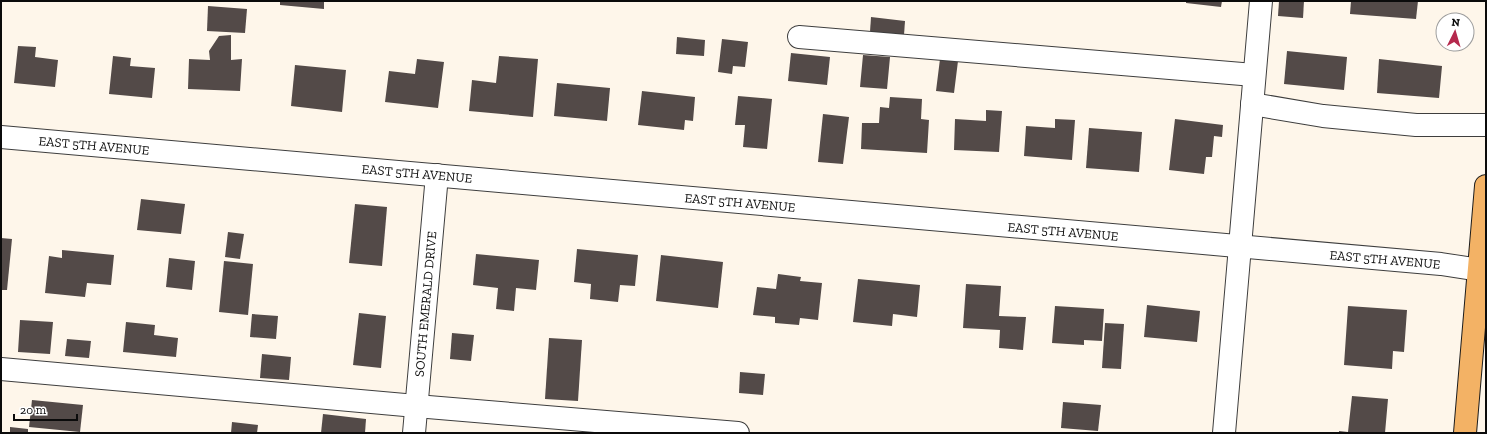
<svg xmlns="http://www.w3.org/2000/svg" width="1487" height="434" viewBox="0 0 1487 434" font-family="'Zilla Slab',serif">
<rect width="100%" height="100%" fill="#fef6ea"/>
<g fill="#534a48">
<path d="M 280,1 L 324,1 L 324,9 L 280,5 Z"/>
<path d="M 1186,1 L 1222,1 L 1221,7 L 1186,3 Z"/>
<path d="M 1279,1 L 1304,1 L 1303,18 L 1278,16 Z"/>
<path d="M 1351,1 L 1418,1 L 1416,19 L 1350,14 Z"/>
<path d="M 208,6 L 247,9 L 245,33 L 207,31 Z"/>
<path d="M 871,17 L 905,21 L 904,35 L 870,32 Z"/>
<path d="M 231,35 L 231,60 L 242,59 L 240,91 L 188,89 L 189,59 L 210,60 L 209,51 L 219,36 Z"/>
<path d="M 677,37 L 705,40 L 704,56 L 676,54 Z"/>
<path d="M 722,39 L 748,42 L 745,67 L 733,66 L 732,74 L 718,72 Z"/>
<path d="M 18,46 L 36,47 L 35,57 L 58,60 L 55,87 L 14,83 Z"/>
<path d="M 1287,51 L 1347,57 L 1344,90 L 1284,84 Z"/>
<path d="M 791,53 L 830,57 L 827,85 L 788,81 Z"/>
<path d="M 863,55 L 890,57 L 887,89 L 860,87 Z"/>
<path d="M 113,56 L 131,58 L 130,66 L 155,68 L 152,98 L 109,94 Z"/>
<path d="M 499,56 L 538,59 L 533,117 L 469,111 L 472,80 L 496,83 Z"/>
<path d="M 417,59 L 444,62 L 438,108 L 385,102 L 389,71 L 415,74 Z"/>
<path d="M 940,59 L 958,61 L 954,93 L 936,91 Z"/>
<path d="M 1379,59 L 1442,66 L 1439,98 L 1377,93 Z"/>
<path d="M 295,65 L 346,70 L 342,112 L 291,106 Z"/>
<path d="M 557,83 L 610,88 L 607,121 L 554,116 Z"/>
<path d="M 642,91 L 695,97 L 693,121 L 685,120 L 684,130 L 638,125 Z"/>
<path d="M 738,96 L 772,99 L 767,149 L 743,147 L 745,125 L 735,125 Z"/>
<path d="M 890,97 L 922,99 L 921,119 L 929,120 L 927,153 L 861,149 L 862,123 L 879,123 L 880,107 L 889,108 Z"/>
<path d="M 986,110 L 1002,111 L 999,152 L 954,150 L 955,119 L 986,121 Z"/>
<path d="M 823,114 L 849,117 L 843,164 L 818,162 Z"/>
<path d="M 1055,119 L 1075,120 L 1072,160 L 1024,156 L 1026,126 L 1055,128 Z"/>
<path d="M 1175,119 L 1223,125 L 1222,137 L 1214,136 L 1212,157 L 1206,157 L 1204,174 L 1169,170 Z"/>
<path d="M 1089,128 L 1142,132 L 1139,172 L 1086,168 Z"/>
<path d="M 141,199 L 185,204 L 181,234 L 137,230 Z"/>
<path d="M 355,204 L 387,207 L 382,266 L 349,263 Z"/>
<path d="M 228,232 L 244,234 L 240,259 L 225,257 Z"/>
<path d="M 1,238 L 12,239 L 7,290 L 1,290 Z"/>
<path d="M 577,249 L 638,255 L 635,286 L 620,285 L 618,302 L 590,299 L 591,284 L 574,282 Z"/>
<path d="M 62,250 L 114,255 L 111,285 L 87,283 L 85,297 L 45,293 L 49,256 L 62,258 Z"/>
<path d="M 476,254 L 539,260 L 536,290 L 516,288 L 514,311 L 496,309 L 498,288 L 473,285 Z"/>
<path d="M 661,255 L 723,262 L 718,308 L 656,301 Z"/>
<path d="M 169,258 L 195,261 L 192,290 L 166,287 Z"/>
<path d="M 224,261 L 253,264 L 248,315 L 219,312 Z"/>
<path d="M 778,274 L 801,277 L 800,281 L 822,283 L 818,320 L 800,318 L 799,325 L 775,323 L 775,317 L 753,315 L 757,287 L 776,289 Z"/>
<path d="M 858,279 L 920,285 L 917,317 L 893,314 L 892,326 L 853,322 Z"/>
<path d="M 966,284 L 1001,286 L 999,316 L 1026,317 L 1023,350 L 999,348 L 1000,330 L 963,328 Z"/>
<path d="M 1147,305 L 1200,311 L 1197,342 L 1144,337 Z"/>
<path d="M 1055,306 L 1104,309 L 1102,341 L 1084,340 L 1084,345 L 1052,343 Z"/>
<path d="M 1348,306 L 1407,310 L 1404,352 L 1393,351 L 1392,369 L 1344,365 Z"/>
<path d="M 359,313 L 386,316 L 381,368 L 353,365 Z"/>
<path d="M 252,314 L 278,316 L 276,339 L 250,337 Z"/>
<path d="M 20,320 L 53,322 L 50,354 L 18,352 Z"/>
<path d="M 126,322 L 155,325 L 154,335 L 178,338 L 176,357 L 123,352 Z"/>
<path d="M 1105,323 L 1124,324 L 1121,369 L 1102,368 Z"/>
<path d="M 452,333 L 474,335 L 471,361 L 450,359 Z"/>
<path d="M 549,338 L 582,340 L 578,401 L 545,399 Z"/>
<path d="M 67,339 L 91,341 L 89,358 L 65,356 Z"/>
<path d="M 262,354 L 291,357 L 289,380 L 260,378 Z"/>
<path d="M 740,372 L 765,374 L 763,395 L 739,393 Z"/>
<path d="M 1352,396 L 1388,399 L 1385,433 L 1339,433 L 1339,431 L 1348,432 Z"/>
<path d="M 32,400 L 83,405 L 80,432 L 29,427 Z"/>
<path d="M 1063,402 L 1101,405 L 1098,431 L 1061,428 Z"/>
<path d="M 323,414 L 366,419 L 365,433 L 321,433 Z"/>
<path d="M 232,422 L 258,425 L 257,433 L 231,433 Z"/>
<path d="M 10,427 L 28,429 L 28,433 L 10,433 Z"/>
</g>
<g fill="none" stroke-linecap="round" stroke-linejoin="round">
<g stroke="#3e3e3e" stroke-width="24">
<g id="minor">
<path d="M 799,37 L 1254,75"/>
<path d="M 1252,104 L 1323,116 L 1416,125 L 1486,125"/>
<path d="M 1,137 L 1441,264 L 1486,271"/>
<path d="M 1,369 L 416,406 L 738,433"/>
<path d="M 414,433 L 437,175"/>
<path d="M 1224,433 L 1261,1"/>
</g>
</g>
<g stroke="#1c1c1c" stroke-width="24">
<path id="major" d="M 1465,433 L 1486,186"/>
</g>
<use href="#minor" stroke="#fff" stroke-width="22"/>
<use href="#major" stroke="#f3b265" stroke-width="22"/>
</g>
<g text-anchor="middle" stroke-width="4" stroke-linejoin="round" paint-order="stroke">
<g font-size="13" fill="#0b0b0b" stroke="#fff">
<text transform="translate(94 145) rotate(5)" y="5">EAST 5TH AVENUE</text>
<text transform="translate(417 173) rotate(5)" y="5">EAST 5TH AVENUE</text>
<text transform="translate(740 202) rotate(5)" y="5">EAST 5TH AVENUE</text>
<text transform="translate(1063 231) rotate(5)" y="5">EAST 5TH AVENUE</text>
<text transform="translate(1385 259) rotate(5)" y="5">EAST 5TH AVENUE</text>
<text transform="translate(425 304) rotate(-85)" y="5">SOUTH EMERALD DRIVE</text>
</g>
</g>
<rect width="1487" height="434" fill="none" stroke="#0b0b0b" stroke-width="4"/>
<g transform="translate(1455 32) rotate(5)"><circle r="19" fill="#ffffff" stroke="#9d9d9d"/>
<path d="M0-3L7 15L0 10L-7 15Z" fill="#b5294d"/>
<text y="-6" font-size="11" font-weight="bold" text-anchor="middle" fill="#0b0b0b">N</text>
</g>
<path d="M14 414v6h63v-6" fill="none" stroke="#0b0b0b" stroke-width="2"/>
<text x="20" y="414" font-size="12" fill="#0b0b0b" stroke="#ffffff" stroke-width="3" paint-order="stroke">20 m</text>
</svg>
